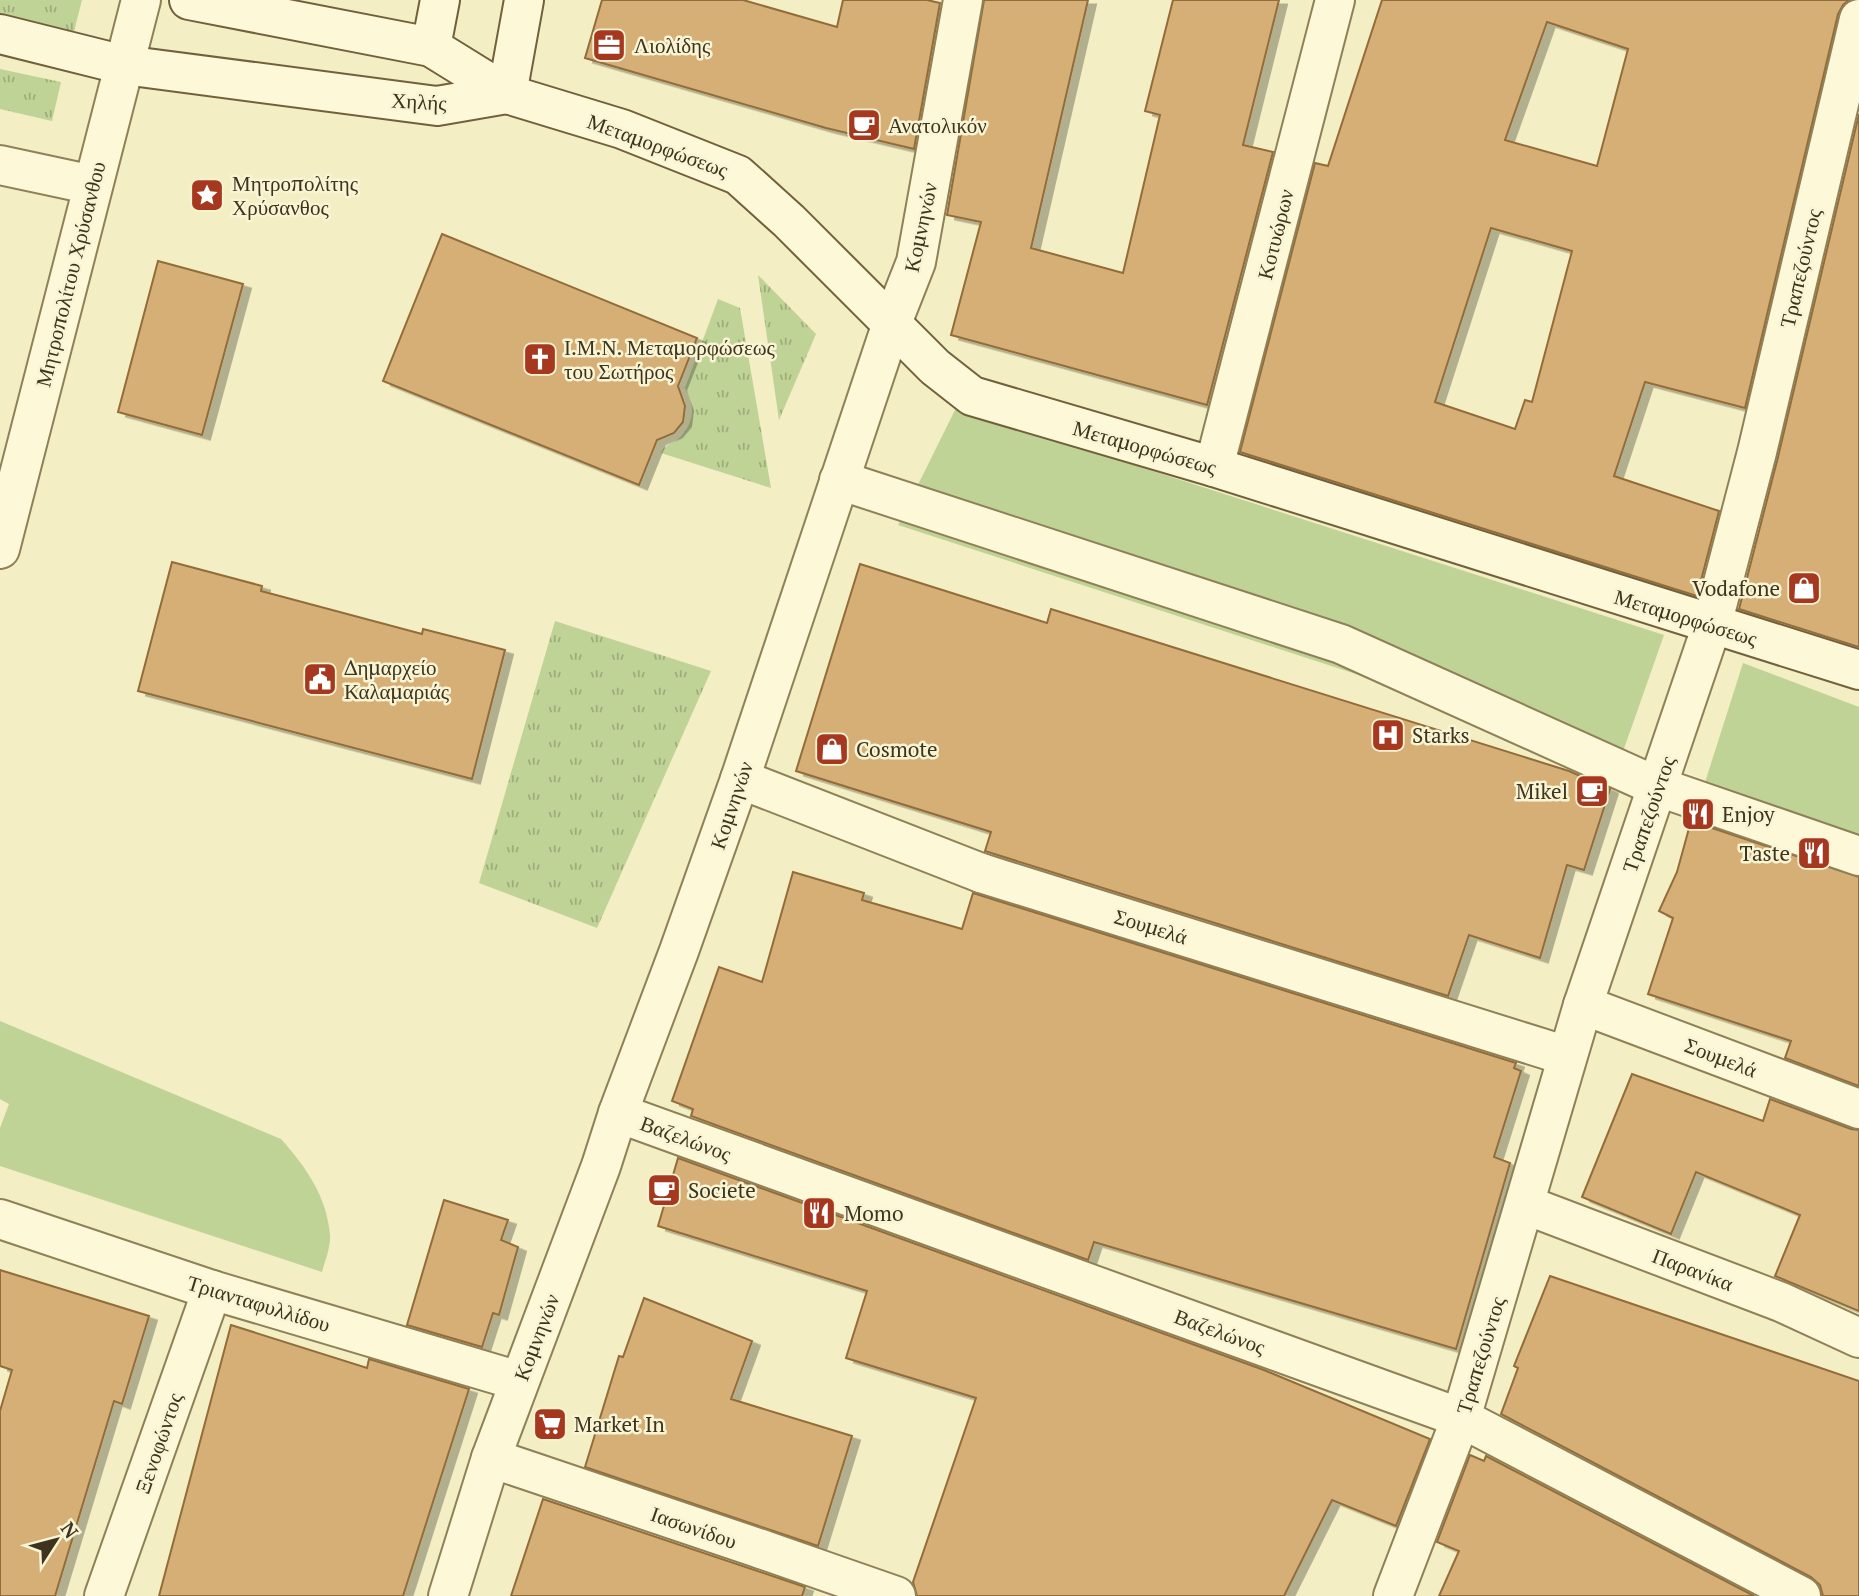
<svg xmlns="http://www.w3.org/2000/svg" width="1859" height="1596" viewBox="0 0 1859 1596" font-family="'PT Serif',serif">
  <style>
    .grass { fill: url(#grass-tufts) }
    .green { fill: #c0d396 }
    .building { fill: #d5af75; stroke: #926d3a; stroke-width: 2; fill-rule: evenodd; filter: url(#shadow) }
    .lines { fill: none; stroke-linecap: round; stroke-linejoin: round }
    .pedestrian-casing { stroke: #908057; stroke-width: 42 }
    .minor-casing { stroke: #908057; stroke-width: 42 }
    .secondary-casing { stroke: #72603b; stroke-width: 42 }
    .pedestrian { stroke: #fcf8d8; stroke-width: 38 }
    .minor { stroke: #fcf8d8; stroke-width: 38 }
    .secondary { stroke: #fcf8d8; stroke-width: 38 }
    .labels { text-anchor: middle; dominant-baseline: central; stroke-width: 5; stroke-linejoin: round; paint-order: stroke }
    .poi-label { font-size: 21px; fill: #3e331d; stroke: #f9f5d4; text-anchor: start }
    .street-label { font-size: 21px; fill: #3e331d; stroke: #f9f5d4 }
  </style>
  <defs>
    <pattern id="grass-tufts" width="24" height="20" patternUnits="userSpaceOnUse" patternTransform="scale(1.75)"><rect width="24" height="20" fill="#c0d396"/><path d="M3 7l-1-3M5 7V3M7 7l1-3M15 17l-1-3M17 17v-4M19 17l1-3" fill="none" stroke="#9dac7a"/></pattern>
    <filter id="shadow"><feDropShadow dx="8" dy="4.5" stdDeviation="0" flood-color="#0004"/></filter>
  </defs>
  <rect width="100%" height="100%" fill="#f3eec3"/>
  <!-- grass -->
  <g class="grass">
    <path d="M 0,0 L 82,0 L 69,51 L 0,34 Z"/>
    <path d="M 0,69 L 61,82 L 52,121 L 0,109 Z"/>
    <path d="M 758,275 L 816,334 L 779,420 Z"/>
    <path d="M 718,299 L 740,308 L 771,488 L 661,453 C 665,444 671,445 678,439 C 694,425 696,405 685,388 Z"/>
    <path d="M 555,621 L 711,671 L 597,928 L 479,883 Z"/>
  </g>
  <!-- green -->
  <g class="green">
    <path d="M 956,408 L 1664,635 L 1620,760 L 898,525 Z"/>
    <path d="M 1743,663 L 1859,707 L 1859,845 L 1701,795 Z"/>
    <path d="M 0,1021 L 281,1139 C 305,1166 327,1196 330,1235 C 331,1246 325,1261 322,1272 L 0,1166 L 0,1128 L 9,1104 L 0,1099 Z"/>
  </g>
  <!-- building -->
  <g class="building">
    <path d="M 602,0 L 743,0 L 837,27 L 843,0 L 927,0 L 940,3 L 914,149 L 826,128 L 585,58 Z"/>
    <path d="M 984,0 L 1088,0 L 1031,248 L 1123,273 L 1160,115 L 1145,111 L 1173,0 L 1279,0 L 1243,145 L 1273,152 L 1207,405 L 951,335 L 981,222 L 947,215 Z"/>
    <path d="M 1382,0 L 1849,0 L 1843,5 L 1838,14 L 1745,408 L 1645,382 L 1614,476 L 1719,511 L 1697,596 L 1240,452 L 1315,163 L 1328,166 ZM 1547,22 L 1628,49 L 1597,166 L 1505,140 ZM 1491,228 L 1572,251 L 1532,402 L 1525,400 L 1515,429 L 1435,402 Z"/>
    <path d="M 1859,114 L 1859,647 L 1739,609 L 1778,457 Z"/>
    <path d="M 442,234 L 697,338 L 678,386 L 685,406 L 683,422 L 674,433 L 657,440 L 639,485 L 383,381 Z"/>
    <path d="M 158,261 L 243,284 L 202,435 L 118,412 Z"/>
    <path d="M 172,562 L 262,586 L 261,591 L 422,634 L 423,629 L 505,650 L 472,779 L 138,691 Z"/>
    <path d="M 860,564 L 1047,623 L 1051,609 L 1569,771 L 1610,789 L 1584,870 L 1567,865 L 1540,958 L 1469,935 L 1448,996 L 988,852 L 985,851 L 991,832 L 796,771 Z"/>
    <path d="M 1691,821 L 1859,877 L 1859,1086 L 1785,1058 L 1791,1041 L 1648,994 L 1673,918 L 1659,911 L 1677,872 Z"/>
    <path d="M 793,872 L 864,893 L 862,900 L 962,929 L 973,893 L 1516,1063 L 1514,1068 L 1521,1071 L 1494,1157 L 1510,1163 L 1456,1349 L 1094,1242 L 1088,1260 L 691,1116 L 693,1109 L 672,1101 L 719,967 L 762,982 Z"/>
    <path d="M 1632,1074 L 1763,1121 L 1770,1099 L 1851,1129 L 1859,1130 L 1859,1311 L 1775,1276 L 1800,1215 L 1696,1172 L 1671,1234 L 1582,1197 Z"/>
    <path d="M 678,1158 L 1264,1370 L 1430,1439 L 1396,1526 L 1332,1500 L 1284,1596 L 917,1596 L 913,1582 L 976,1398 L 846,1358 L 867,1291 L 658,1226 Z"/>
    <path d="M 444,1200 L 508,1220 L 501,1240 L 518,1247 L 499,1315 L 493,1313 L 482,1347 L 407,1325 Z"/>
    <path d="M 0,1270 L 149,1316 L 122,1404 L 114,1401 L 55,1596 L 0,1596 L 0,1411 L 12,1370 L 0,1366 Z"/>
    <path d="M 1550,1276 L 1859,1381 L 1859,1596 L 1823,1596 L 1820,1585 L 1811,1577 L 1501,1414 L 1518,1368 L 1514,1366 Z"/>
    <path d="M 644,1298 L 752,1341 L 731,1399 L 852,1436 L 818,1546 L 585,1467 L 619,1356 L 623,1357 Z"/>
    <path d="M 231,1325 L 367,1368 L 369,1359 L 469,1389 L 403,1596 L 159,1596 Z"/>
    <path d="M 1470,1455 L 1484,1461 L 1486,1456 L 1754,1596 L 1439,1596 L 1459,1551 L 1437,1542 Z"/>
    <path d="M 543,1499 L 805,1587 L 802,1596 L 511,1596 Z"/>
  </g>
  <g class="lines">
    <!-- pedestrian casing -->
    <g class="pedestrian-casing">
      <g id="pedestrian">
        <path d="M 839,480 L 1341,644 L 1656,786 L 1859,856"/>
        <path d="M 740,779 L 981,873"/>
        <path d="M 212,1290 L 519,1381"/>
        <path d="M 491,1458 L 761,1549"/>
        <path d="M 448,1596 L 491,1458 L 601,1166 L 618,1113 L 679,951 L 740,779 L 892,323 L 916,262 L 963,0"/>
      </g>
    </g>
    <!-- minor casing -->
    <g class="minor-casing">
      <g id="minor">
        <path d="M 0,165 L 93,185"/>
        <path d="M 1214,467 L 1335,0"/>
        <path d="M 0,549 L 141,0"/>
        <path d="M 981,873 L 1567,1056"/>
        <path d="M 1583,1005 L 1859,1109"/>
        <path d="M 618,1113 L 1461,1418 L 1801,1596"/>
        <path d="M 1526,1205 L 1781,1302 L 1859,1338"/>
        <path d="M 0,1219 L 212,1290 L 104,1596"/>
        <path d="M 761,1549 L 896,1596"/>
        <path d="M 1393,1596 L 1461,1418 L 1583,1005 L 1712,625 L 1757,452 L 1859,19"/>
      </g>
    </g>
    <!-- secondary casing -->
    <g class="secondary-casing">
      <g id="secondary">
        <path d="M 189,0 L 431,47 L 507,94 L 622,129 L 738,175 L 789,221 L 935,367 L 972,396 L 1214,467 L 1859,670"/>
        <path d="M 0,34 L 124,65 L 437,106 L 507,94"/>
        <path d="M 431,47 L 440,0"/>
        <path d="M 507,94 L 524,0"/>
      </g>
    </g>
    <!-- pedestrian -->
    <use href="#pedestrian" class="pedestrian"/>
    <!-- minor -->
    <use href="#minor" class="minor"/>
    <!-- secondary -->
    <use href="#secondary" class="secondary"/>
  </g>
  <!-- icons -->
  <defs>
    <g id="office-square" transform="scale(1.75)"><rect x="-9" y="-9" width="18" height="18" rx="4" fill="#a63820" stroke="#f9f5d4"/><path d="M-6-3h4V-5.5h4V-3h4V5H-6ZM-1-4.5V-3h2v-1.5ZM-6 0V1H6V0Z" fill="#fff"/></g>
    <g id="cafe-square" transform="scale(1.75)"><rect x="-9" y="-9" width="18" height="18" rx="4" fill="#a63820" stroke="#f9f5d4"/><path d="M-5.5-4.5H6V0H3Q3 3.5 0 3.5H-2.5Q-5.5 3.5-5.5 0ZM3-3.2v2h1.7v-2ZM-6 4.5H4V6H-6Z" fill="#fff"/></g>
    <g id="sight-square" transform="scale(1.75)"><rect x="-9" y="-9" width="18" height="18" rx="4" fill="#a63820" stroke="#f9f5d4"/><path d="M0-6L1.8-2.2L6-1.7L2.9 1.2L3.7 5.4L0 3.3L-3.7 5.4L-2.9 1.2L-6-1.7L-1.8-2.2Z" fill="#fff"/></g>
    <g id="church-square" transform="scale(1.75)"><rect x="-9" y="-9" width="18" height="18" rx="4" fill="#a63820" stroke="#f9f5d4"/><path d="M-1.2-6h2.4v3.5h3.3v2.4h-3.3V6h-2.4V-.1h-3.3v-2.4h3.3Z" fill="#fff"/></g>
    <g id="shop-square" transform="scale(1.75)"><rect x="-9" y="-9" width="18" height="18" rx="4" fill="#a63820" stroke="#f9f5d4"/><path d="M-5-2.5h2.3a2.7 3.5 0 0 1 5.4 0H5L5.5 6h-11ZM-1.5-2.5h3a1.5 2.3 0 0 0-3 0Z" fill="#fff"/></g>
    <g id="civic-square" transform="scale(1.75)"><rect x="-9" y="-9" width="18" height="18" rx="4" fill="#a63820" stroke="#f9f5d4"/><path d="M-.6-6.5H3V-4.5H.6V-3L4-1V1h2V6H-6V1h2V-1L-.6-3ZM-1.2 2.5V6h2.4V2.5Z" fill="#fff"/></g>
    <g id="hospital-square" transform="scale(1.75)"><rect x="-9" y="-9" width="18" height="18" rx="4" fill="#a63820" stroke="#f9f5d4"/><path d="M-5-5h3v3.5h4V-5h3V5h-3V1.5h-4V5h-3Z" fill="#fff"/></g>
    <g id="restaurant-square" transform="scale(1.75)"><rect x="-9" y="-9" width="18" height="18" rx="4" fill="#a63820" stroke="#f9f5d4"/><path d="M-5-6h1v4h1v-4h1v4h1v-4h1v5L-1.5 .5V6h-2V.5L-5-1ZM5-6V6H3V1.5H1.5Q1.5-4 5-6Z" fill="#fff"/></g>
    <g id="supermarket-square" transform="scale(1.75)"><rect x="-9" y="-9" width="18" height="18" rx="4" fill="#a63820" stroke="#f9f5d4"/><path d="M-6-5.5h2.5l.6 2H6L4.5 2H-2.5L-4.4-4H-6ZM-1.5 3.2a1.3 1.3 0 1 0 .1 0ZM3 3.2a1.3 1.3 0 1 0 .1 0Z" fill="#fff"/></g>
  </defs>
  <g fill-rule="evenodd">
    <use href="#office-square" x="609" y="45"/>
    <use href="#cafe-square" x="864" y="125"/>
    <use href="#sight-square" x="207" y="195"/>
    <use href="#church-square" x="540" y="359"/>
    <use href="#shop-square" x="1804" y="588"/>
    <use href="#civic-square" x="320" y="679"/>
    <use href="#hospital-square" x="1388" y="735"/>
    <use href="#shop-square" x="832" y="749"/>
    <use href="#cafe-square" x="1592" y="791"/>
    <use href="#restaurant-square" x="1698" y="814"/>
    <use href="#restaurant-square" x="1814" y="853"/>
    <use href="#cafe-square" x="664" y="1190"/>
    <use href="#restaurant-square" x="819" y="1213"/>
    <use href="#supermarket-square" x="550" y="1424"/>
  </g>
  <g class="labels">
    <!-- poi labels -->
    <g class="poi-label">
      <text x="634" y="45">Λιολίδης</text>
      <text x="888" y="125">Ανατολικόν</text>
      <text x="232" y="183">Μητροπολίτης<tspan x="232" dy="24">Χρύσανθος</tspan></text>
      <text x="564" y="347">Ι.Μ.Ν. Μεταμορφώσεως<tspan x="564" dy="24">του Σωτήρος</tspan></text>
      <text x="1780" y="588" text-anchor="end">Vodafone</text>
      <text x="344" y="667">Δημαρχείο<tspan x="344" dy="24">Καλαμαριάς</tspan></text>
      <text x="1412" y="735">Starks</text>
      <text x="856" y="749">Cosmote</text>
      <text x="1568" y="791" text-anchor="end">Mikel</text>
      <text x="1722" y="814">Enjoy</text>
      <text x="1790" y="853" text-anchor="end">Taste</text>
      <text x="688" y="1190">Societe</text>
      <text x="844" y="1213">Momo</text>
      <text x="574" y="1424">Market In</text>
    </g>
    <!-- street labels -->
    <g class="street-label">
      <text transform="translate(419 101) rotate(3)">Χηλής</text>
      <text transform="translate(658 145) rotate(20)">Μεταμορφώσεως</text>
      <text transform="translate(920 227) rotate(-78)">Κομνηνών</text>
      <text transform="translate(1275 234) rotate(-76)">Κοτυώρων</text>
      <text transform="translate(1800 268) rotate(-77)">Τραπεζούντος</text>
      <text transform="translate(70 274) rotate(-76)">Μητροπολίτου Χρύσανθου</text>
      <text transform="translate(1145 447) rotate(16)">Μεταμορφώσεως</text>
      <text transform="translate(1686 617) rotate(17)">Μεταμορφώσεως</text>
      <text transform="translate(731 805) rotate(-71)">Κομνηνών</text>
      <text transform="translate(1648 814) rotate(-71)">Τραπεζούντος</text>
      <text transform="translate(1151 926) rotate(17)">Σουμελά</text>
      <text transform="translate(1721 1057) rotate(21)">Σουμελά</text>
      <text transform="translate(686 1138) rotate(20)">Βαζελώνος</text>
      <text transform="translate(1693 1269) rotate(21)">Παρανίκα</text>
      <text transform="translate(259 1303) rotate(17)">Τριανταφυλλίδου</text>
      <text transform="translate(1220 1331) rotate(20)">Βαζελώνος</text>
      <text transform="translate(536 1337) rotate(-69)">Κομνηνών</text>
      <text transform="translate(1480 1355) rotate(-73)">Τραπεζούντος</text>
      <text transform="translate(158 1443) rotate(-71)">Ξενοφώντος</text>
      <text transform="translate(694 1527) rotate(19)">Ιασωνίδου</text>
    </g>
  </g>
  <!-- north arrow -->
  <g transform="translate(56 1540) rotate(54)" stroke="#f9f5d4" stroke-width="5" paint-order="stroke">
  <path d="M0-5L12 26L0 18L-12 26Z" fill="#3e331d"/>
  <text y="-10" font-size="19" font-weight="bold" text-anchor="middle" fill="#3e331d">N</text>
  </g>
</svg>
